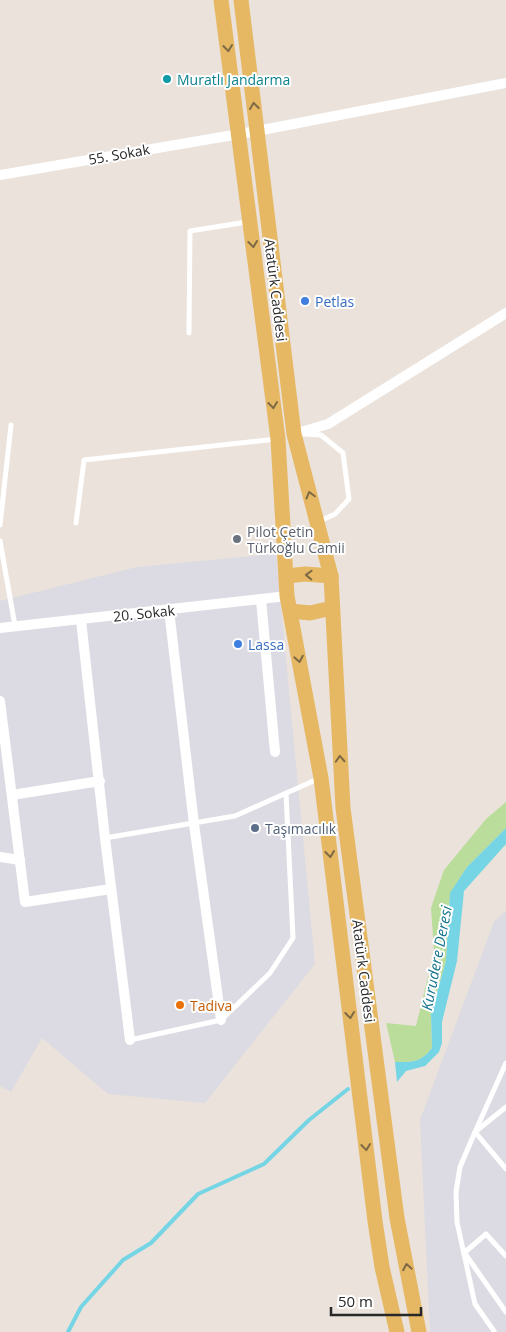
<svg xmlns="http://www.w3.org/2000/svg" width="506" height="1332" viewBox="0 0 506 1332" font-family="'Open Sans',sans-serif">
  <style>
    .industrial { fill: #dcdbe3 }
    .green { fill: #badd9b }
    .water { fill: #75d5e5 }
    .lines { fill: none; stroke-linecap: round; stroke-linejoin: round }
    .stream { stroke: #75d5e5; stroke-width: 4 }
    .service { stroke: #fff; stroke-width: 5 }
    .minor { stroke: #fff; stroke-width: 10 }
    .primary { stroke: #e6b864; stroke-width: 15 }
    .oneway { stroke: #7d6943 }
    .culture-dot { fill: #0f9aa8; stroke: #fff; stroke-width: 2 }
    .shop-dot { fill: #3f7fe0; stroke: #fff; stroke-width: 2 }
    .worship-dot { fill: #6b7280; stroke: #fff; stroke-width: 2 }
    .service-dot { fill: #5c6f8a; stroke: #fff; stroke-width: 2 }
    .food-dot { fill: #e8710a; stroke: #fff; stroke-width: 2 }
    .labels { text-anchor: middle; dominant-baseline: central; stroke-width: 4; stroke-linejoin: round; paint-order: stroke }
    .culture-label { font-size: 14px; fill: #0d838f; stroke: #fff; text-anchor: start }
    .street-label { font-size: 14px; fill: #282828; stroke: #fff }
    .shop-label { font-size: 14px; fill: #366cbe; stroke: #fff; text-anchor: start }
    .worship-label { font-size: 14px; fill: #5b616d; stroke: #fff; text-anchor: start }
    .service-label { font-size: 14px; fill: #4e5e75; stroke: #fff; text-anchor: start }
    .food-label { font-size: 14px; fill: #c56008; stroke: #fff; text-anchor: start }
    .water-label { font-size: 15px; font-style: italic; fill: #16748f; stroke: #fff }
  </style>
  <rect width="100%" height="100%" fill="#eae2db"/>
  <!-- industrial -->
  <g class="industrial">
    <path d="M 276,554 L 315,964 L 205,1103 L 108,1094 L 42,1038 L 11,1092 L 0,1086 L 0,601 L 137,567 Z"/>
    <path d="M 506,911 L 506,1332 L 430,1332 L 420,1120 L 494,922 Z"/>
  </g>
  <!-- green -->
  <path class="green" d="M 506,802 L 506,828 L 467,867 L 450,894 L 446,961 L 431,1014 L 432,1048 C 420,1063 413,1062 395,1062 L 386,1023 L 416,1026 L 434,952 L 431,908 L 444,870 L 486,819 Z"/>
  <!-- water -->
  <path class="water" d="M 506,828 L 506,844 L 464,891 L 457,961 L 442,1022 L 442,1043 L 439,1052 L 425,1066 L 406,1071 L 397,1082 L 395,1062 C 413,1062 420,1063 432,1048 L 431,1014 L 446,961 L 450,893 L 467,867 Z"/>
  <g class="lines">
    <!-- stream -->
    <path class="stream" d="M 68,1332 L 81,1307 L 123,1260 L 151,1243 L 198,1194 L 264,1164 L 309,1120 L 348,1089"/>
    <!-- service -->
    <g class="service">
      <path d="M 189,333 L 190,231 L 247,222"/>
      <path d="M 304,434 L 321,435 L 343,453 L 349,499 L 335,514 L 318,522"/>
      <path d="M 76,523 L 84,460 L 277,439"/>
      <path d="M 0,525 L 11,425"/>
      <path d="M 0,541 L 15,626"/>
      <path d="M 105,838 L 235,816 L 320,778"/>
      <path d="M 130,1040 L 221,1020 L 270,973 L 293,938 L 286,793"/>
      <path d="M 506,1063 L 475,1132 L 506,1169"/>
      <path d="M 464,1253 L 486,1234 L 506,1256"/>
      <path d="M 466,1255 L 506,1312"/>
      <path d="M 494,1331 L 475,1304 L 457,1222 L 456,1192 L 460,1167 L 475,1132 L 506,1107"/>
    </g>
    <!-- minor -->
    <g class="minor">
      <path d="M 0,175 L 257,131 L 506,83"/>
      <path d="M 294,434 L 328,424 L 506,313"/>
      <path d="M 261,600 L 275,752"/>
      <path d="M 169,610 L 194,824 L 221,1020"/>
      <path d="M 81,620 L 105,838 L 130,1040"/>
      <path d="M 0,628 L 287,596"/>
      <path d="M 0,701 L 25,902 L 111,889"/>
      <path d="M 12,795 L 100,781"/>
      <path d="M 0,857 L 20,860"/>
    </g>
    <!-- primary -->
    <g class="primary">
      <path d="M 221,0 L 278,439 L 287,596 L 321,778 L 375,1221 L 382,1267 L 397,1332"/>
      <path d="M 241,0 L 294,434 L 331,576 L 343,808 L 397,1218 L 419,1332"/>
      <path d="M 287,576 L 305,574 L 331,576"/>
      <path d="M 291,611 L 310,613 L 332,608"/>
    </g>
  </g>
  <!-- one-way arrows -->
  <defs><path id="oneway-chevron" d="M-2-3.5L2.5 0L-2 3.5" fill="none" stroke-width="1.6" stroke-linecap="round" stroke-linejoin="round" transform="scale(1.25)"/></defs>
  <g class="oneway">
    <use href="#oneway-chevron" transform="translate(228 48) rotate(83)"/>
    <use href="#oneway-chevron" transform="translate(254 106) rotate(-97)"/>
    <use href="#oneway-chevron" transform="translate(253 244) rotate(83)"/>
    <use href="#oneway-chevron" transform="translate(273 405) rotate(83)"/>
    <use href="#oneway-chevron" transform="translate(310 495) rotate(-105)"/>
    <use href="#oneway-chevron" transform="translate(309 575) rotate(-178)"/>
    <use href="#oneway-chevron" transform="translate(299 659) rotate(80)"/>
    <use href="#oneway-chevron" transform="translate(340 759) rotate(-93)"/>
    <use href="#oneway-chevron" transform="translate(330 854) rotate(83)"/>
    <use href="#oneway-chevron" transform="translate(350 1015) rotate(83)"/>
    <use href="#oneway-chevron" transform="translate(366 1147) rotate(83)"/>
    <use href="#oneway-chevron" transform="translate(407 1267) rotate(-100)"/>
  </g>
  <!-- markers -->
  <circle class="culture-dot" cx="167" cy="79" r="5"/>
  <g class="shop-dot">
    <circle cx="305" cy="301" r="5"/>
    <circle cx="238" cy="644" r="5"/>
  </g>
  <circle class="worship-dot" cx="237" cy="539" r="5"/>
  <circle class="service-dot" cx="255" cy="828" r="5"/>
  <circle class="food-dot" cx="180" cy="1005" r="5"/>
  <g class="labels">
    <!-- culture labels -->
    <g class="culture-label">
      <text x="177" y="79">Muratlı Jandarma</text>
    </g>
    <!-- street labels -->
    <g class="street-label">
      <text transform="translate(119 154) rotate(-10)">55. Sokak</text>
      <text transform="translate(276 290) rotate(83)">Atatürk Caddesi</text>
      <text transform="translate(144 613) rotate(-6)">20. Sokak</text>
      <text transform="translate(364 971) rotate(83)">Atatürk Caddesi</text>
    </g>
    <!-- shop labels -->
    <g class="shop-label">
      <text x="315" y="301">Petlas</text>
      <text x="248" y="644">Lassa</text>
    </g>
    <!-- worship labels -->
    <g class="worship-label">
      <text x="247" y="531">Pilot Çetin<tspan x="247" dy="16">Türkoğlu Camii</tspan></text>
    </g>
    <!-- service labels -->
    <g class="service-label">
      <text x="265" y="828">Taşımacılık</text>
    </g>
    <!-- food labels -->
    <g class="food-label">
      <text x="190" y="1005">Tadiva</text>
    </g>
    <!-- water labels -->
    <g class="water-label">
      <text transform="translate(436 958) rotate(-79)">Kurudere Deresi</text>
    </g>
  </g>
  <!-- scale -->
  <path d="M331 1307v8h90v-8" fill="none" stroke="#282828" stroke-width="2.5"/>
  <text x="338" y="1307" font-size="15" fill="#282828" stroke="#ffffff" stroke-width="4" paint-order="stroke">50 m</text>
</svg>
